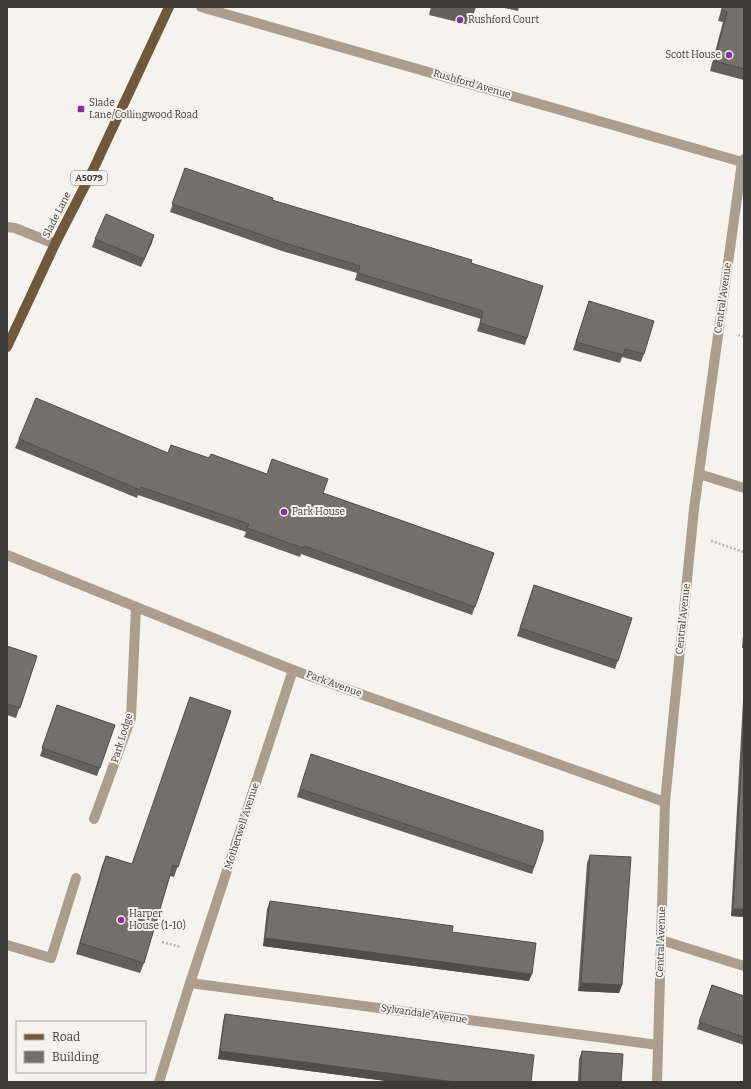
<svg xmlns="http://www.w3.org/2000/svg" width="751" height="1089" viewBox="0 0 751 1089" font-family="Bitter,serif">
  <style>
    .lines { fill: none; stroke-linecap: round; stroke-linejoin: round }
    .path { stroke: #bab6b2; stroke-width: 2.5; stroke-dasharray: 2 2; stroke-linecap: butt }
    .service { stroke: #ab9e8e; stroke-width: 10 }
    .minor { stroke: #ab9e8e; stroke-width: 10 }
    .primary { stroke: #70583c; stroke-width: 10 }
    .wall { fill: #63605c }
    .shaded-wall { fill: #504e4b }
    .building { fill: #73706b; stroke: #504e4b }
    .poi-dot { fill: #86309d; stroke: #f6f2ed; stroke-width: 1.5 }
    .labels { text-anchor: middle; dominant-baseline: central; stroke-width: 4; stroke-linejoin: round; paint-order: stroke }
    .shield { fill: #f6f2ed; stroke: #74726f; stroke-width: 1 }
    .shield-label { font-size: 9px; font-weight: bold; fill: #3d3b39 }
    .poi-label { font-size: 10px; fill: #3d3b39; stroke: #f6f2ed; text-anchor: start }
    .street-label { font-size: 10px; fill: #3d3b39; stroke: #f6f2ed }
  </style>
  <rect width="100%" height="100%" fill="#f6f2ed"/>
  <g class="lines">
    <!-- path -->
    <g class="path">
      <path d="M 738,335 L 744,337"/>
      <path d="M 711,541 L 744,552"/>
      <path d="M 162,942 L 181,947"/>
    </g>
    <!-- service -->
    <g class="service">
      <path d="M 699,474 L 744,488"/>
      <path d="M 51,958 L 76,878"/>
    </g>
    <!-- minor -->
    <g class="minor">
      <path d="M 201,7 L 742,162"/>
      <path d="M 7,227 L 15,228 L 55,244"/>
      <path d="M 7,555 L 293,670 L 665,802"/>
      <path d="M 94,819 L 131,718 L 136,607"/>
      <path d="M 661,940 L 744,966"/>
      <path d="M 7,945 L 51,958"/>
      <path d="M 190,983 L 658,1045"/>
      <path d="M 159,1082 L 190,983 L 293,670"/>
      <path d="M 657,1082 L 665,802 L 694,509 L 742,162 L 744,159"/>
    </g>
    <!-- primary -->
    <path class="primary" d="M 7,347 L 55,244 L 93,170 L 169,7"/>
  </g>
  <!-- wall -->
  <g class="wall">
    <path d="M 431,7 L 476,7 L 470,25 L 429,15 Z"/>
    <path d="M 500,7 L 519,7 L 518,11 Z"/>
    <path d="M 722,7 L 744,7 L 744,80 L 710,71 L 723,22 L 718,21 Z"/>
    <path d="M 185,168 L 272,200 L 471,263 L 527,338 L 525,345 L 477,331 L 481,319 L 355,280 L 357,273 L 282,251 L 170,212 Z"/>
    <path d="M 154,235 L 141,267 L 92,247 L 95,239 Z"/>
    <path d="M 589,301 L 644,354 L 641,362 L 622,357 L 620,363 L 573,350 Z"/>
    <path d="M 19,439 L 168,453 L 209,458 L 267,474 L 323,493 L 494,553 L 472,615 L 301,554 L 300,557 L 244,537 L 246,532 L 138,495 L 137,498 L 15,448 Z"/>
    <path d="M 534,585 L 632,618 L 615,669 L 517,636 Z"/>
    <path d="M 744,622 L 744,648 L 742,648 Z"/>
    <path d="M 7,646 L 37,656 L 16,718 L 7,715 Z"/>
    <path d="M 744,683 L 744,917 L 731,916 Z"/>
    <path d="M 57,705 L 115,725 L 97,776 L 40,756 Z"/>
    <path d="M 231,711 L 174,877 L 170,876 L 144,963 L 140,973 L 76,954 L 102,866 L 106,856 L 132,864 Z"/>
    <path d="M 309,762 L 543,840 L 532,874 L 297,797 Z"/>
    <path d="M 590,855 L 622,985 L 619,993 L 578,991 L 587,863 Z"/>
    <path d="M 270,901 L 452,932 L 529,981 L 263,946 L 267,909 Z"/>
    <path d="M 712,985 L 744,996 L 744,1045 L 697,1029 Z"/>
    <path d="M 225,1014 L 531,1082 L 394,1082 L 218,1059 L 223,1022 Z"/>
    <path d="M 582,1051 L 621,1082 L 578,1082 L 579,1059 Z"/>
  </g>
  <!-- shaded-wall -->
  <g class="shaded-wall">
    <path d="M 154,235 L 152,243 L 141,267 L 144,259 Z"/>
    <path d="M 733,909 L 744,909 L 744,917 L 731,916 Z"/>
    <path d="M 265,938 L 532,974 L 529,981 L 263,946 Z"/>
    <path d="M 581,983 L 622,985 L 619,993 L 578,991 Z"/>
    <path d="M 220,1051 L 455,1082 L 394,1082 L 218,1059 Z"/>
  </g>
  <!-- building -->
  <g class="building">
    <path d="M 723,7 L 744,7 L 744,69 L 714,61 L 727,12 L 722,10 Z"/>
    <path d="M 185,168 L 273,198 L 272,200 L 472,260 L 471,263 L 543,286 L 527,338 L 480,323 L 483,311 L 358,273 L 360,266 L 285,243 L 172,204 Z"/>
    <path d="M 106,214 L 154,235 L 144,259 L 95,239 Z"/>
    <path d="M 589,301 L 654,321 L 644,354 L 625,349 L 623,355 L 576,342 Z"/>
    <path d="M 36,398 L 168,453 L 171,445 L 209,458 L 211,454 L 267,474 L 272,459 L 328,479 L 323,493 L 494,553 L 475,607 L 304,546 L 303,548 L 247,528 L 249,524 L 141,487 L 140,490 L 19,439 Z"/>
    <path d="M 534,585 L 632,618 L 618,661 L 520,628 Z"/>
    <path d="M 7,646 L 37,656 L 20,708 L 7,704 Z"/>
    <path d="M 190,697 L 231,711 L 178,867 L 173,865 L 144,963 L 80,943 L 106,856 L 132,864 Z"/>
    <path d="M 57,705 L 115,725 L 100,768 L 42,748 Z"/>
    <path d="M 744,724 L 744,909 L 733,909 Z"/>
    <path d="M 311,754 L 543,831 L 543,840 L 534,867 L 300,789 Z"/>
    <path d="M 590,855 L 631,857 L 622,985 L 581,983 Z"/>
    <path d="M 270,901 L 453,926 L 452,932 L 536,943 L 532,974 L 265,938 Z"/>
    <path d="M 712,985 L 744,996 L 744,1037 L 699,1022 Z"/>
    <path d="M 225,1014 L 534,1055 L 531,1082 L 455,1082 L 220,1051 Z"/>
    <path d="M 582,1051 L 623,1054 L 621,1082 L 580,1082 Z"/>
  </g>
  <!-- markers -->
  <g class="poi-dot">
    <circle cx="460" cy="20" r="4"/>
    <circle cx="729" cy="55" r="4"/>
    <rect x="77" y="105" width="8" height="8" rx="2"/>
    <circle cx="284" cy="512" r="4"/>
    <circle cx="121" cy="920" r="4"/>
  </g>
  <g class="labels">
    <!-- shield labels -->
    <rect class="shield" x="71" y="171" width="36" height="14" rx="3"/>
    <g class="shield-label">
      <text x="89" y="178">A5079</text>
    </g>
    <!-- poi labels -->
    <g class="poi-label">
      <text x="468" y="20">Rushford Court</text>
      <text x="721" y="55" text-anchor="end">Scott House</text>
      <text x="89" y="103">Slade<tspan x="89" dy="12">Lane/Collingwood Road</tspan></text>
      <text x="292" y="512">Park House</text>
      <text x="129" y="914">Harper<tspan x="129" dy="12">House (1-10)</tspan></text>
    </g>
    <!-- street labels -->
    <g class="street-label">
      <text transform="translate(472 84) rotate(16)">Rushford Avenue</text>
      <text transform="translate(57 215) rotate(-63)">Slade Lane</text>
      <text transform="translate(723 298) rotate(-82)">Central Avenue</text>
      <text transform="translate(683 619) rotate(-84)">Central Avenue</text>
      <text transform="translate(334 684) rotate(20)">Park Avenue</text>
      <text transform="translate(122 738) rotate(-73)">Park Lodge</text>
      <text transform="translate(242 826) rotate(-72)">Motherwell Avenue</text>
      <text transform="translate(661 942) rotate(-88)">Central Avenue</text>
      <text transform="translate(424 1014) rotate(8)">Sylvandale Avenue</text>
    </g>
  </g>
  <!-- border -->
  <rect width="751" height="1089" fill="none" stroke="#3d3b39" stroke-width="16"/>
  <!-- legend -->
  <rect x="16" y="1021" width="130" height="52" fill="#f6f2ed" stroke="#aca9a5"/>
  <rect x="24" y="1034" width="20" height="6" fill="#70583c" stroke="#aca9a5"/>
  <text x="52" y="1041" font-size="12" fill="#3d3b39">Road</text>
  <rect x="24" y="1051" width="20" height="12" fill="#73706b" stroke="#aca9a5"/>
  <text x="52" y="1061" font-size="12" fill="#3d3b39">Building</text>
</svg>
